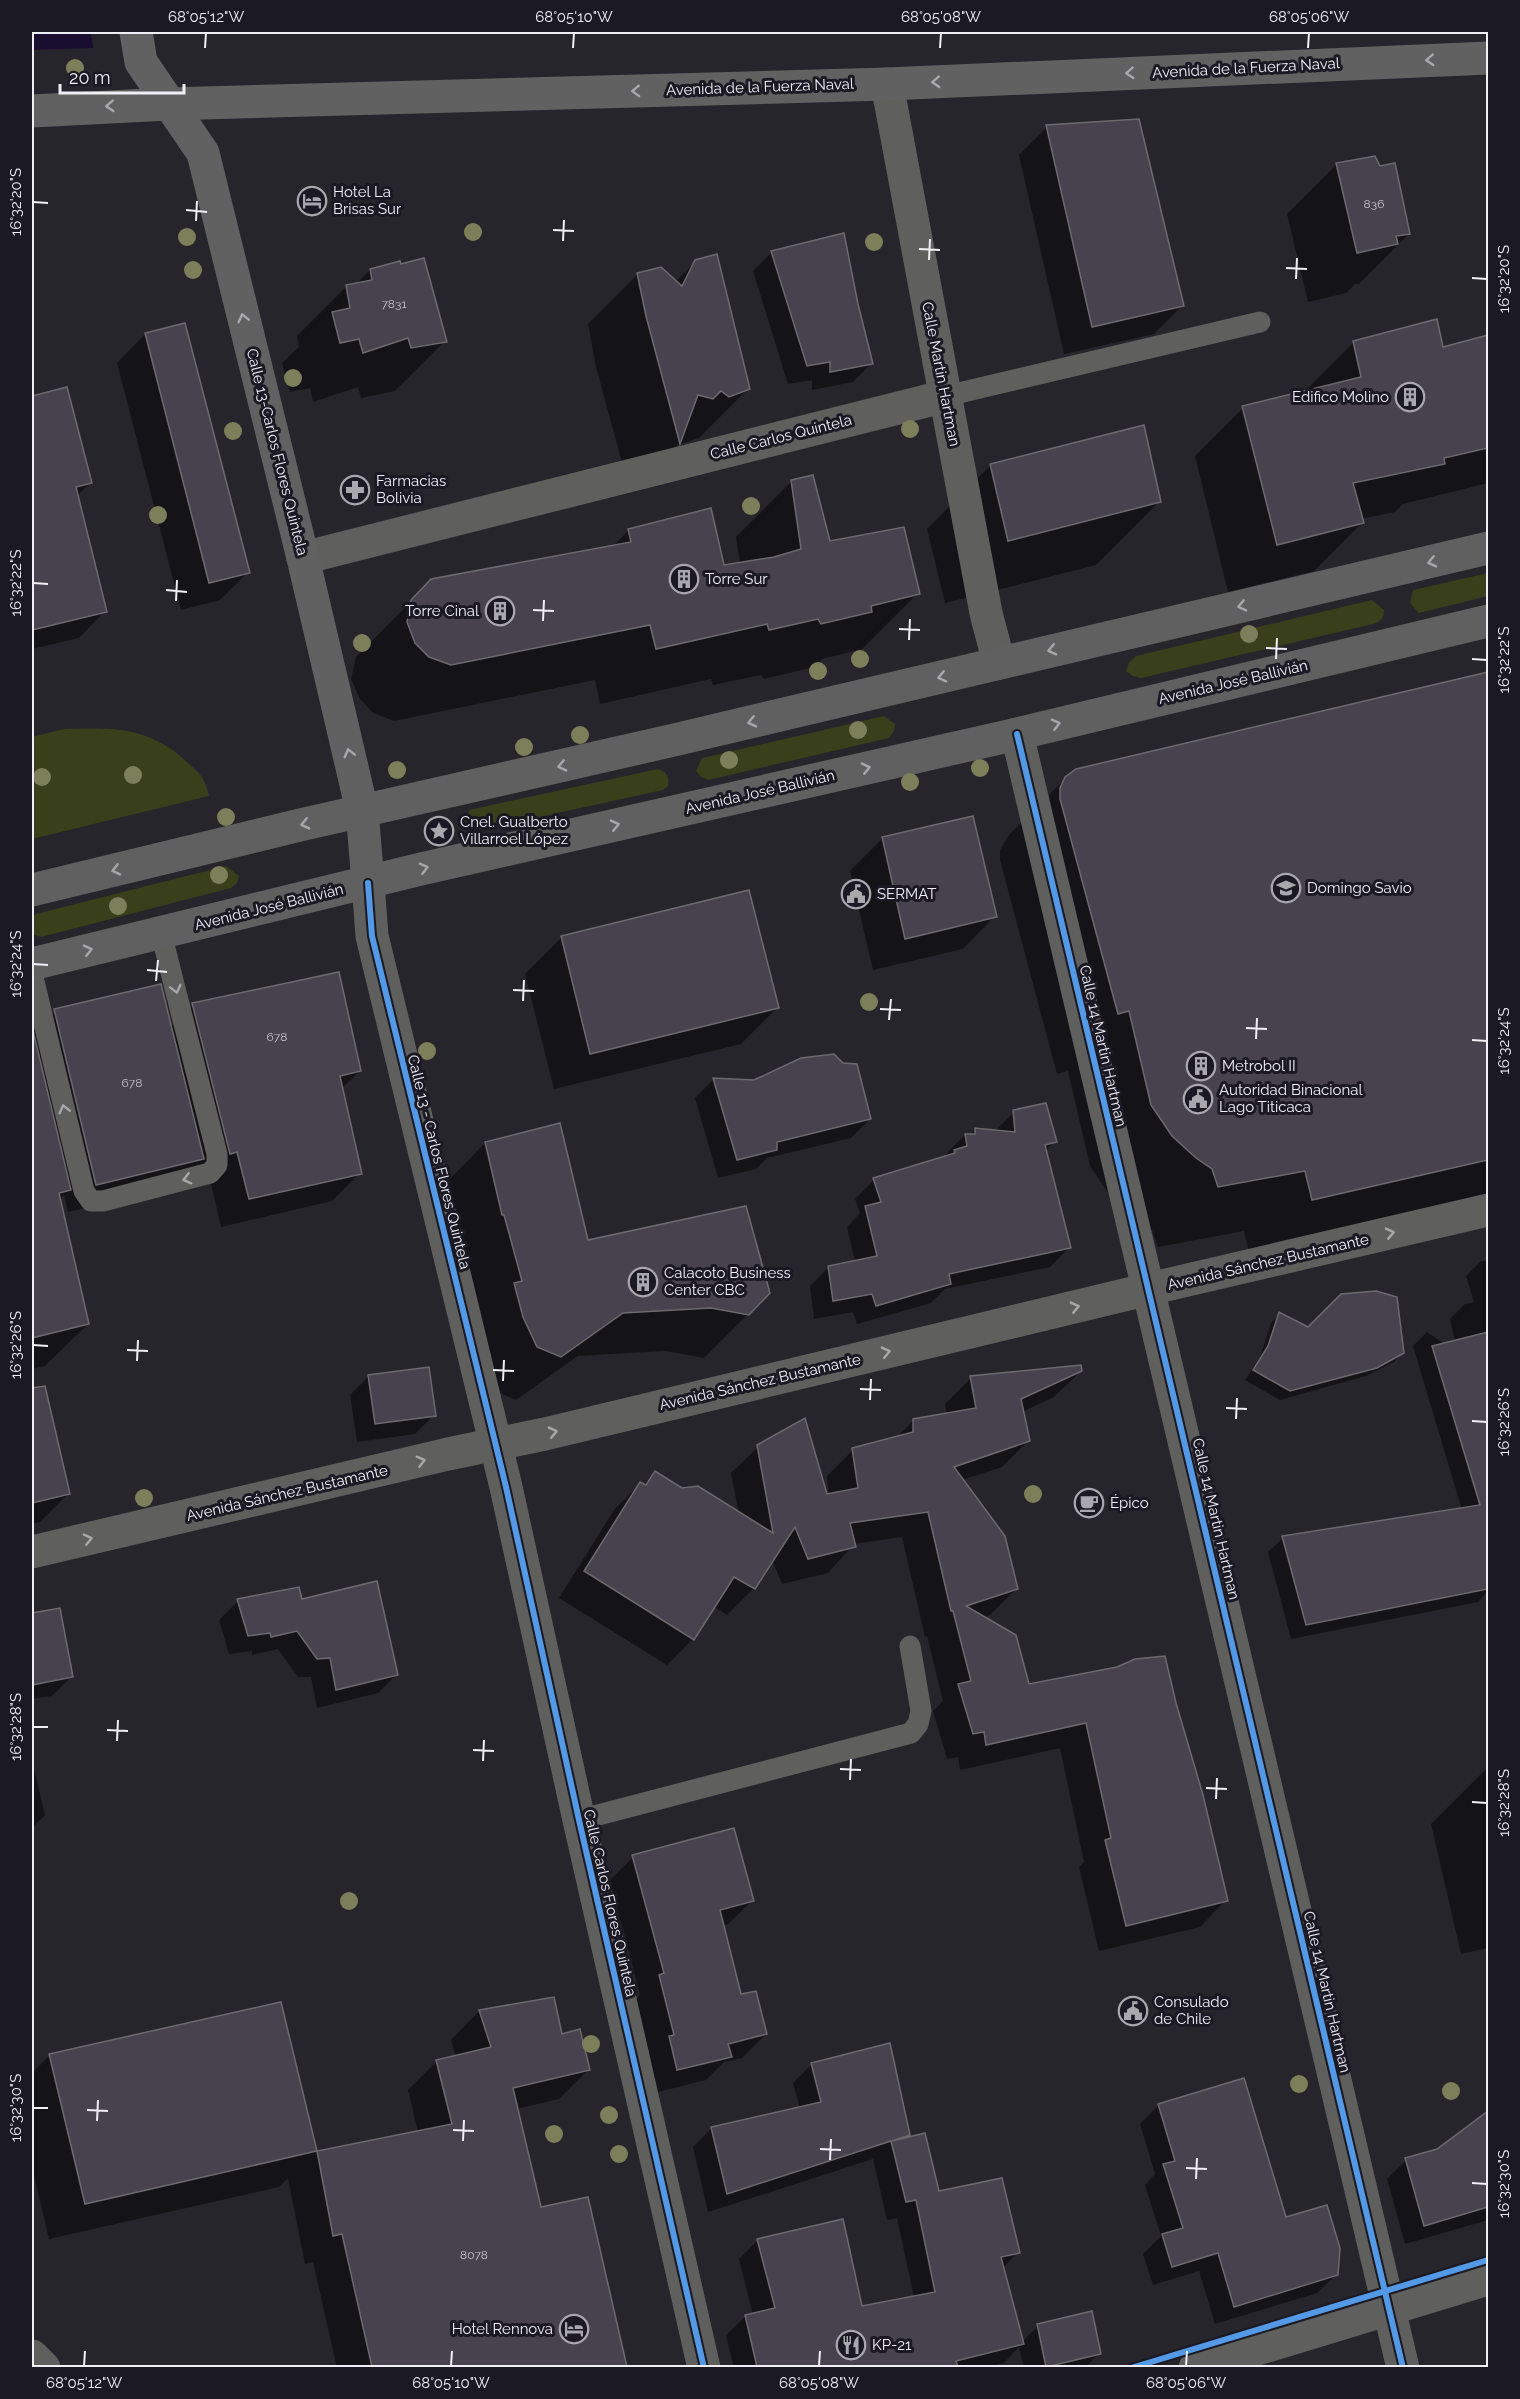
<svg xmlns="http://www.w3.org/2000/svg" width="1520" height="2399" viewBox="0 0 1520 2399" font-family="Raleway,sans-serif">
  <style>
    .green { fill: #3a3f1b }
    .water { fill: #190e2f }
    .shadow { fill: #0007 }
    .building { fill: #46434e; stroke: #6b6a6f; stroke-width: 1.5 }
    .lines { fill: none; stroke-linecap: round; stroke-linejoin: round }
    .lane { stroke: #5f5f5e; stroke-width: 21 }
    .street { stroke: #5f5f5e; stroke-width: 33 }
    .secondary { stroke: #626161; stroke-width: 33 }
    .primary { stroke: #606061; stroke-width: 33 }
    .cycleway-casing { stroke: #1b1923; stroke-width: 10 }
    .cycleway { stroke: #5399e6; stroke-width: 6 }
    .tree { fill: #7b805b }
    .oneway { stroke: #a9a8ac }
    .oneway2 { stroke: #a8a8ac }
    .oneway3 { stroke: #a8a7aa }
    .ticks { fill: none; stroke: #f0eff6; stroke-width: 2 }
    .labels { text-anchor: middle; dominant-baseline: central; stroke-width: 6; stroke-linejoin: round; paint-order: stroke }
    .number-label { font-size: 12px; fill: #c6c4cc }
    .street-label { font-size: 15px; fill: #f0eff6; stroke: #1b1923 }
    .poi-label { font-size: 15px; fill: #f0eff6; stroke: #1b1923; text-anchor: start }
    .neatline { fill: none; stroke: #f0eff6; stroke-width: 2 }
    .ticks-label { font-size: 15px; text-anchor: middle; fill: #f0eff6 }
  </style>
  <rect width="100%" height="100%" fill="#26252b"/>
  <!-- green -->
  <g class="green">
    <path d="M 1488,573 L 1488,596 L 1419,613 L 1410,603 L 1413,590 Z"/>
    <path d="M 1372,600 L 1384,610 L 1383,617 L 1377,623 L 1141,678 L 1133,676 L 1126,671 L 1129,663 L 1136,656 Z"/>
    <path d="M 884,716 L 895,724 L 894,731 L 889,738 L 708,780 L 701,777 L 696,771 L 702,758 Z"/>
    <path d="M 64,729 C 114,728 148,726 187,762 C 202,776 204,776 209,796 L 32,839 L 32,737 Z"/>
    <path d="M 658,769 L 665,772 L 668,778 L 668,786 L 663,790 L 475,831 L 466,823 L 469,810 Z"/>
    <path d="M 226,866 L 239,876 L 237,883 L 231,888 L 41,937 L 32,934 L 32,918 L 36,914 Z"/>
  </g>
  <!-- water -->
  <path class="water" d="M 32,32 L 91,32 L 93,48 L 32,50 Z"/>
  <!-- shadow -->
  <g class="shadow">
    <path d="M 1047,127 L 1182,306 L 1154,334 L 1064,354 L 1019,155 Z"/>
    <path d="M 1337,164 L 1409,234 L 1359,284 L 1355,284 L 1346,293 L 1308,302 L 1287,214 Z"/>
    <path d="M 772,252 L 856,304 L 872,363 L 853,382 L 812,390 L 812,380 L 788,384 L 753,271 Z"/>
    <path d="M 696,261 L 749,388 L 699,438 L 677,445 L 630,492 L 596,367 L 588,324 L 638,274 L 675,282 Z"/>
    <path d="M 370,270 L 445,341 L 395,391 L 361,398 L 358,387 L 313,402 L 310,388 L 290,392 L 282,363 L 299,347 L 297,336 L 347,286 L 356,284 Z"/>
    <path d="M 184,325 L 248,572 L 220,600 L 181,610 L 117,363 L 145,334 Z"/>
    <path d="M 1488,337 L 1488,483 L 1403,504 L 1395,512 L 1361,519 L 1362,523 L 1314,571 L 1228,592 L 1195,456 L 1243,408 L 1305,391 L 1354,342 L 1442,348 Z"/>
    <path d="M 66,389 L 90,483 L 76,497 L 105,611 L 79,638 L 32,649 L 32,398 Z"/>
    <path d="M 991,465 L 1159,502 L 1096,565 L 945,603 L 927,529 Z"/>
    <path d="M 792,481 L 829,542 L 918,593 L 862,649 L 822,659 L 814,667 L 764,679 L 761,675 L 713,685 L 711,679 L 600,704 L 595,680 L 394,721 L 373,713 L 360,699 L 351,679 L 356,657 L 432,580 L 612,547 L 629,530 L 723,567 L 740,564 L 736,537 Z"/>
    <path d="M 1488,675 L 1488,1206 L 1251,1260 L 1244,1231 L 1158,1247 L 1152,1230 L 1135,1219 L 1111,1197 L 1090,1166 L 1068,1071 L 1057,1074 L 1000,860 L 1000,850 L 1009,835 L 1070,774 Z"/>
    <path d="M 972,818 L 995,916 L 963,949 L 873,970 L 850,871 L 882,839 Z"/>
    <path d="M 562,937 L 777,1008 L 741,1044 L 554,1089 L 525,974 Z"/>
    <path d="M 193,1005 L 360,1071 L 341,1089 L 360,1173 L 332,1201 L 221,1227 L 210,1179 L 202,1181 L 198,1164 L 175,1187 L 68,1212 L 64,1195 L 59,1200 L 88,1324 L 45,1366 L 32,1369 L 32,1062 L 36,1061 L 32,1036 L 58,1009 L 170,1027 Z"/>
    <path d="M 714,1079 L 870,1119 L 851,1138 L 767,1158 L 756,1169 L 718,1178 L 695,1098 Z"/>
    <path d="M 1014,1112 L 1055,1141 L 1045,1151 L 1069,1248 L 1050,1267 L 945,1289 L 931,1303 L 857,1324 L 853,1312 L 814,1319 L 810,1286 L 829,1267 L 855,1262 L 847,1227 L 860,1213 L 855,1199 L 874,1180 L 947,1157 L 946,1154 L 965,1135 L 970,1135 L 976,1129 L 995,1131 Z"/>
    <path d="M 485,1143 L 587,1242 L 769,1293 L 704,1358 L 666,1351 L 578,1356 L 516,1400 L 493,1390 L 442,1187 Z"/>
    <path d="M 1481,1261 L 1488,1261 L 1488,1591 L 1478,1602 L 1291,1639 L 1268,1552 L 1283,1538 L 1462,1510 L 1413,1346 L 1427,1332 L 1445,1344 L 1455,1342 L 1450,1319 L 1465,1304 L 1474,1302 L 1466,1276 Z"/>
    <path d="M 1280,1314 L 1308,1329 L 1403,1352 L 1394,1362 L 1366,1376 L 1280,1400 L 1245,1380 L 1260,1357 L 1271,1323 Z"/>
    <path d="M 1081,1371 L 1054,1397 L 1022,1412 L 1028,1441 L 1002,1467 L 962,1480 L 1016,1589 L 990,1615 L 983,1618 L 1028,1685 L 1117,1669 L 1226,1900 L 1200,1927 L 1099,1951 L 1079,1867 L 1084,1862 L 1060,1748 L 960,1770 L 958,1757 L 947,1759 L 933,1711 L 943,1701 L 927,1636 L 925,1637 L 902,1537 L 854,1544 L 828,1573 L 782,1584 L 772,1560 L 754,1588 L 727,1615 L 713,1606 L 693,1639 L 667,1665 L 559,1598 L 614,1510 L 640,1484 L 643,1485 L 655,1473 L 682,1490 L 739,1514 L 731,1473 L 758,1447 L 825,1496 L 829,1495 L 827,1476 L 853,1450 L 896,1438 L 913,1421 L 947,1415 L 945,1404 L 971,1378 Z"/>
    <path d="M 369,1376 L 434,1415 L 415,1434 L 357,1442 L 350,1395 Z"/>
    <path d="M 49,1409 L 68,1494 L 40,1522 L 32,1524 L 32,1413 Z"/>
    <path d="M 301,1600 L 397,1674 L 378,1693 L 317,1708 L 311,1677 L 298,1677 L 278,1649 L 252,1655 L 252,1651 L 229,1654 L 219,1620 L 238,1601 Z"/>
    <path d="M 59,1610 L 71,1677 L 52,1696 L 32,1699 L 32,1615 Z"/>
    <path d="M 32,1760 L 45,1815 L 32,1828 Z"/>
    <path d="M 1488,1767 L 1488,1948 L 1461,1954 L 1431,1824 Z"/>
    <path d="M 633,1857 L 752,1901 L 728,1924 L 722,1926 L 740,1996 L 766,2034 L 742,2058 L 724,2062 L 706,2080 L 654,2093 L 646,2061 L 650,2057 L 636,2000 L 640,1995 L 610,1880 Z"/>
    <path d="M 280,2004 L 315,2153 L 418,2132 L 408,2090 L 437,2061 L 456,2057 L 451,2040 L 479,2011 L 560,2036 L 588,2070 L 559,2099 L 516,2109 L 540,2208 L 587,2198 L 626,2368 L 337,2368 L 313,2262 L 305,2264 L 288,2178 L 279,2187 L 49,2239 L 32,2167 L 32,2073 L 50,2055 Z"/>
    <path d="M 812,2064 L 909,2135 L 903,2140 L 938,2193 L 1018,2252 L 1003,2268 L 1022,2342 L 1038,2326 L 1099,2353 L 1085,2368 L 1024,2368 L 1019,2347 L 1004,2363 L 984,2368 L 734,2368 L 726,2335 L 745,2317 L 753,2315 L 739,2259 L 758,2240 L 861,2307 L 914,2297 L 897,2218 L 887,2220 L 873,2159 L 708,2212 L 693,2147 L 712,2128 L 800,2108 L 793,2083 Z"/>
    <path d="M 1159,2105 L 1285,2219 L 1337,2274 L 1317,2293 L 1215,2324 L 1199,2271 L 1153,2285 L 1143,2254 L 1161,2236 L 1145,2185 L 1155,2174 L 1140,2124 Z"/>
    <path d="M 1488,2113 L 1488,2220 L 1405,2244 L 1387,2179 L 1406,2160 L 1437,2150 Z"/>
  </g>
  <!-- building -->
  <g class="building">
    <path d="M 1139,119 L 1184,306 L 1092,327 L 1046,125 Z"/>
    <path d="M 1375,156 L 1380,166 L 1395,163 L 1410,234 L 1396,236 L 1398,244 L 1357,253 L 1336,163 Z"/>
    <path d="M 844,233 L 858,304 L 873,364 L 830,372 L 830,362 L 807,366 L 771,251 Z"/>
    <path d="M 717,254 L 750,389 L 729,397 L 721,391 L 713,399 L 698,395 L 680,444 L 646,316 L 637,273 L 661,267 L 682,286 L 695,260 Z"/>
    <path d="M 424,258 L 447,342 L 411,348 L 408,338 L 363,353 L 359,339 L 340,343 L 332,312 L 350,308 L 346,285 L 372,280 L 370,269 L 400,261 L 401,264 Z"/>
    <path d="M 1437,319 L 1443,347 L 1488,335 L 1488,448 L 1444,458 L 1445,464 L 1353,483 L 1364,523 L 1277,545 L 1242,406 L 1361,377 L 1353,341 Z"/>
    <path d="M 185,323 L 250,573 L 209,583 L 145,333 Z"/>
    <path d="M 67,387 L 92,483 L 76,487 L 107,612 L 32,630 L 32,396 Z"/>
    <path d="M 1144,425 L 1161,502 L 1008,541 L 990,464 Z"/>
    <path d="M 813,475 L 830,541 L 904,527 L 920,594 L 871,606 L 872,612 L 821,624 L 818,619 L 769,630 L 767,624 L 656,649 L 650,625 L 451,665 L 429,657 L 415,643 L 407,622 L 411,600 L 431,579 L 631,542 L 628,529 L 711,508 L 724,565 L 774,557 L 801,549 L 791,480 Z"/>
    <path d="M 1488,672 L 1488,1160 L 1312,1200 L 1305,1171 L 1218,1187 L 1212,1169 L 1196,1158 L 1172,1136 L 1151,1105 L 1129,1011 L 1118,1014 L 1060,799 L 1060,788 L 1065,777 L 1076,769 Z"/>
    <path d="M 973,816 L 997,917 L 905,939 L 882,837 Z"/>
    <path d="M 749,890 L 779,1008 L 590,1054 L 561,936 Z"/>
    <path d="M 339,972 L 361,1071 L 340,1076 L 362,1174 L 249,1199 L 237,1152 L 230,1154 L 192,1003 Z"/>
    <path d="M 161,984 L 204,1159 L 96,1185 L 54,1009 Z"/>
    <path d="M 32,1026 L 71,1190 L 59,1193 L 89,1324 L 32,1338 Z"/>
    <path d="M 834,1054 L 843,1063 L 857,1064 L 871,1119 L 777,1142 L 777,1150 L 737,1160 L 713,1078 L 754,1080 L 801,1058 Z"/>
    <path d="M 1046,1103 L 1057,1142 L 1045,1145 L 1071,1248 L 949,1274 L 951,1284 L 876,1306 L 872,1294 L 833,1301 L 828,1266 L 877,1256 L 865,1206 L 881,1202 L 873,1178 L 955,1153 L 954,1150 L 967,1146 L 965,1134 L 975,1134 L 975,1128 L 1015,1132 L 1013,1110 Z"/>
    <path d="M 560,1123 L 588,1240 L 746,1206 L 770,1293 L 749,1315 L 711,1308 L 623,1313 L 561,1357 L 537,1347 L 523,1317 L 514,1283 L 522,1281 L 504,1215 L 502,1215 L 485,1142 Z"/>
    <path d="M 1376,1291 L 1397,1297 L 1404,1353 L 1377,1368 L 1290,1391 L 1253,1370 L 1268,1346 L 1279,1312 L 1308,1327 L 1341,1294 Z"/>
    <path d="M 1488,1332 L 1488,1589 L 1306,1625 L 1282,1536 L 1480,1505 L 1432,1346 Z"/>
    <path d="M 1081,1365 L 1082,1371 L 1021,1399 L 1030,1441 L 954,1467 L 1005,1536 L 1018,1589 L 966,1606 L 1016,1635 L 1029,1684 L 1117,1667 L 1135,1659 L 1165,1656 L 1176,1703 L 1203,1795 L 1228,1901 L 1126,1926 L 1105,1840 L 1111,1838 L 1086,1723 L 986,1745 L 984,1732 L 973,1734 L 958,1684 L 971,1681 L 953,1611 L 951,1611 L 928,1512 L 850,1523 L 856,1547 L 808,1559 L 795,1527 L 755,1589 L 734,1577 L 694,1640 L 584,1571 L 640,1482 L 646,1485 L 655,1471 L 682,1488 L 698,1486 L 773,1533 L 757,1445 L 805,1418 L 827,1494 L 858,1488 L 852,1448 L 913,1432 L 913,1419 L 976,1408 L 970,1376 Z"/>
    <path d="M 429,1367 L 436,1416 L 375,1424 L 368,1375 Z"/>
    <path d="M 45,1386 L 70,1494 L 32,1503 L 32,1388 Z"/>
    <path d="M 377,1581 L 398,1675 L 336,1690 L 330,1658 L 317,1659 L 297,1631 L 271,1637 L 270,1633 L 248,1636 L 237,1599 L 299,1587 L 302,1599 Z"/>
    <path d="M 60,1608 L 73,1677 L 32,1685 L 32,1613 Z"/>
    <path d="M 734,1828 L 754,1901 L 720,1910 L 741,1994 L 756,1991 L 767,2034 L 728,2044 L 732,2057 L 677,2070 L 669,2036 L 674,2035 L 659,1975 L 664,1973 L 632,1855 Z"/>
    <path d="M 554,1997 L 562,2034 L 580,2029 L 590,2070 L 513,2088 L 541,2207 L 588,2197 L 627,2367 L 372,2367 L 342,2234 L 333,2236 L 317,2151 L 452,2124 L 436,2060 L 491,2047 L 479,2010 Z"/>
    <path d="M 281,2002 L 317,2151 L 85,2204 L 49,2054 Z"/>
    <path d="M 890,2043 L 910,2135 L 892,2141 L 925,2133 L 939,2191 L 1002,2178 L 1020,2253 L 1001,2257 L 1024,2344 L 956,2361 L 958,2367 L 757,2367 L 745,2315 L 775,2308 L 757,2239 L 843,2219 L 862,2306 L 935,2292 L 916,2200 L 906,2202 L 891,2141 L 727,2194 L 711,2127 L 821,2102 L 811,2063 Z"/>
    <path d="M 1244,2078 L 1286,2217 L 1327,2205 L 1340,2248 L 1338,2275 L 1234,2307 L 1218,2253 L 1172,2267 L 1162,2234 L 1183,2228 L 1163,2164 L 1175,2161 L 1158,2104 Z"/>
    <path d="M 1488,2111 L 1488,2207 L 1424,2226 L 1405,2158 L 1437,2149 Z"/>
    <path d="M 1092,2311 L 1101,2354 L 1046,2367 L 1037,2324 Z"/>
  </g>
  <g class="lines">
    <!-- lane -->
    <g class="lane">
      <path d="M 946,396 L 1260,322"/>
      <path d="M 32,973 L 84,1191 L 91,1201 L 103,1201 L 210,1173 L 217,1165 L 217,1154 L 161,933"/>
      <path d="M 579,1820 L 911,1733 L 918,1724 L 921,1711 L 910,1646"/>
    </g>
    <!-- street -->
    <g class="street">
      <path d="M 887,84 L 986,613 L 999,663"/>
      <path d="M 303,558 L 946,396"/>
      <path d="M 1017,734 L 1403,2368"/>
      <path d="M 368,883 L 372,936 L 506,1487 L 579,1820 L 704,2368"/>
      <path d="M 32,1552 L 448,1454 L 545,1434 L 1149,1289 L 1488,1210"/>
      <path d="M 32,2356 L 44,2368"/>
      <path d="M 1195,2368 L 1488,2279"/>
    </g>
    <!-- secondary -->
    <g class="secondary">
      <path d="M 136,32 L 141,62 L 203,153 L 303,558 L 362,810"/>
      <path d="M 32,111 L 168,104 L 887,84 L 1488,58"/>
    </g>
    <!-- primary -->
    <g class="primary">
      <path d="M 362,810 L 368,883"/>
      <path d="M 32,890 L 300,825 L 674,740 L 1488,548"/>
      <path d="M 32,964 L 421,869 L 1017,734 L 1488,621"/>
    </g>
    <!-- cycleway casing -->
    <g class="cycleway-casing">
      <g id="cycleway">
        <path d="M 1017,734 L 1403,2368"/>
        <path d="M 368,883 L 372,936 L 506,1487 L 579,1820 L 704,2368"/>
        <path d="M 1131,2368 L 1488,2260"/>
      </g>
    </g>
    <!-- cycleway -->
    <use href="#cycleway" class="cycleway"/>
  </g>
  <!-- trees -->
  <g class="tree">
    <circle cx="75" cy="68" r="9"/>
    <circle cx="473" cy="232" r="9"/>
    <circle cx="187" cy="237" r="9"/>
    <circle cx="874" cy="242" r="9"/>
    <circle cx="193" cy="270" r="9"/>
    <circle cx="293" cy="378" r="9"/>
    <circle cx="910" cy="429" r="9"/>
    <circle cx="233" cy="431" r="9"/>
    <circle cx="751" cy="506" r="9"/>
    <circle cx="158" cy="515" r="9"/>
    <circle cx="1249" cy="634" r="9"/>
    <circle cx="362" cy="643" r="9"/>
    <circle cx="860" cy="659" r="9"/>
    <circle cx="818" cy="671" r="9"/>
    <circle cx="858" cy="730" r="9"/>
    <circle cx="580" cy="735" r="9"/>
    <circle cx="524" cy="747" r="9"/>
    <circle cx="729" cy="760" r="9"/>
    <circle cx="980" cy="768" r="9"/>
    <circle cx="397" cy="770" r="9"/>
    <circle cx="133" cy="775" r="9"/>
    <circle cx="42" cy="777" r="9"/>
    <circle cx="910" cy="782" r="9"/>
    <circle cx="226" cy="817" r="9"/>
    <circle cx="219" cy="875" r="9"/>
    <circle cx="118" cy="906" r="9"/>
    <circle cx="869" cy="1002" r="9"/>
    <circle cx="427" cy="1051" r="9"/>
    <circle cx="1033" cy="1494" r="9"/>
    <circle cx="144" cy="1498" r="9"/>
    <circle cx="349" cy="1901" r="9"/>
    <circle cx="591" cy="2044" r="9"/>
    <circle cx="1299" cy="2084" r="9"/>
    <circle cx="1451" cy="2091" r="9"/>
    <circle cx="609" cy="2115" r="9"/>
    <circle cx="554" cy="2134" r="9"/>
    <circle cx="619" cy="2154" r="9"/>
  </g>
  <!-- one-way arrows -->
  <defs><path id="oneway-chevron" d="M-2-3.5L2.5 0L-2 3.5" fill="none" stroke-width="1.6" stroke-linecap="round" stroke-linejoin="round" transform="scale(1.5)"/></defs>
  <g class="oneway">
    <use href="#oneway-chevron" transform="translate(1430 60) rotate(177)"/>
    <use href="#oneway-chevron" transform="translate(1130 73) rotate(177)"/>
    <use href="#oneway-chevron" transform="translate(936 82) rotate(177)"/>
    <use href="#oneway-chevron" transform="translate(636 91) rotate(178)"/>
    <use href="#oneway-chevron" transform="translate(110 106) rotate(177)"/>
    <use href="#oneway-chevron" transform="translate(243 318) rotate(-104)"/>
    <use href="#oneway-chevron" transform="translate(349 753) rotate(-104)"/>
  </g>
  <g class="oneway2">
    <use href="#oneway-chevron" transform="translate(1432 562) rotate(167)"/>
    <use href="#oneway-chevron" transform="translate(1242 606) rotate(167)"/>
    <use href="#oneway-chevron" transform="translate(1052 650) rotate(167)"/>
    <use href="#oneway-chevron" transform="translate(942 677) rotate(167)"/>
    <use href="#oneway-chevron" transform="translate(752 722) rotate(167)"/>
    <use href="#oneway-chevron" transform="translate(1056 724) rotate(-14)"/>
    <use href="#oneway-chevron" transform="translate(562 766) rotate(167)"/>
    <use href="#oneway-chevron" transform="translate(866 768) rotate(-13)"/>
    <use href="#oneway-chevron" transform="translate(305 824) rotate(167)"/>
    <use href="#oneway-chevron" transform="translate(615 825) rotate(-13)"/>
    <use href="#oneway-chevron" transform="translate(424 868) rotate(-14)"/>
    <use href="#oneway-chevron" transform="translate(116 870) rotate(166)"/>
    <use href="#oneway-chevron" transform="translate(88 950) rotate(-13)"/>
  </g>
  <g class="oneway3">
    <use href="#oneway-chevron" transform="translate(176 989) rotate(76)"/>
    <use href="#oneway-chevron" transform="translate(64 1109) rotate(-104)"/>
    <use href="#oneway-chevron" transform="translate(187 1179) rotate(166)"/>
    <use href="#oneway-chevron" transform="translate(1390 1233) rotate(-13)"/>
    <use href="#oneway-chevron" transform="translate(1075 1307) rotate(-13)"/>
    <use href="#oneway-chevron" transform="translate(886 1352) rotate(-13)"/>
    <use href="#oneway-chevron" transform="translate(553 1432) rotate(-13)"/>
    <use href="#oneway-chevron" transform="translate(421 1461) rotate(-14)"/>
    <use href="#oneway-chevron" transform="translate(88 1539) rotate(-13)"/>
  </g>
  <!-- ticks -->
  <path class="ticks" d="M 205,48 L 206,33M 573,48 L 574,33M 940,48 L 941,33M 1308,48 L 1309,33M 33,202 L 48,203M 186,210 L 207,212M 196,221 L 197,201M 553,230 L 574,231M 563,241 L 564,220M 919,249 L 940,250M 929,260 L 930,239M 1286,268 L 1307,269M 1472,278 L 1487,279M 1296,279 L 1297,258M 33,583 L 48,584M 166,590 L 187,592M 176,601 L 177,580M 533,610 L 554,611M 543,621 L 544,600M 899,629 L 920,630M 909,640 L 910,619M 1266,648 L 1287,649M 1276,659 L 1277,638M 1472,659 L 1487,660M 33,964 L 48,965M 147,970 L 167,972M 156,981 L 158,960M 513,990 L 534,991M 523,1001 L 524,980M 880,1009 L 901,1010M 889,1020 L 891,999M 1246,1028 L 1267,1029M 1256,1039 L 1257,1018M 1472,1040 L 1487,1041M 33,1345 L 48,1346M 127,1350 L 148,1351M 137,1361 L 138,1340M 493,1370 L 514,1371M 503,1381 L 504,1360M 860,1389 L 881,1390M 870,1400 L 871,1379M 1226,1408 L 1247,1409M 1236,1419 L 1237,1398M 1472,1421 L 1487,1422M 33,1727 L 48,1727M 107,1730 L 128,1731M 117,1741 L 118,1720M 473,1750 L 494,1751M 483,1761 L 484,1740M 840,1769 L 861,1770M 850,1780 L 851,1759M 1206,1788 L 1227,1789M 1216,1799 L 1217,1778M 1472,1802 L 1487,1803M 33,2108 L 48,2108M 87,2110 L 108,2111M 97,2121 L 98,2100M 453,2130 L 474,2131M 463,2141 L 464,2120M 820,2149 L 841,2150M 830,2160 L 831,2139M 1186,2168 L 1207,2169M 1196,2179 L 1197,2158M 1472,2183 L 1487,2184M 84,2366 L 85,2351M 451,2366 L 452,2351M 819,2366 L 820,2351M 1186,2366 L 1187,2351"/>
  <!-- icons -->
  <defs>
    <g id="hotel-ring" transform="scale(1.5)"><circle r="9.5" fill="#1b1923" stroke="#a9a8af" stroke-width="1.5"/><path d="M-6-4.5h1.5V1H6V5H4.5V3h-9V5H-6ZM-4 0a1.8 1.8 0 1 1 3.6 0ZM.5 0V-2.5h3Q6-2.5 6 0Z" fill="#a9a8af"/></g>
    <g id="building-ring" transform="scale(1.5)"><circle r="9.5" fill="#1b1923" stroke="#a9a8af" stroke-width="1.5"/><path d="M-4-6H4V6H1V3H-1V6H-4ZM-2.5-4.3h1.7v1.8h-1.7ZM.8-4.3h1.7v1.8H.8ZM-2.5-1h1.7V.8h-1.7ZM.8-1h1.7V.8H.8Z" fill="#a9a8af"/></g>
    <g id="pharmacy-ring" transform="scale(1.5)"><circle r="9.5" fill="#1b1923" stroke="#a9a8af" stroke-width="1.5"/><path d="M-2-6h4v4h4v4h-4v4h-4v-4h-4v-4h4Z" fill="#a9a8af"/></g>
    <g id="sight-ring" transform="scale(1.5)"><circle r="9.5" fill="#1b1923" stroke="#a9a8af" stroke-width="1.5"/><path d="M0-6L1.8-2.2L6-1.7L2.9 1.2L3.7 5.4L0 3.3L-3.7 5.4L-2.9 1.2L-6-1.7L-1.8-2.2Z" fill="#a9a8af"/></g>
    <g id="school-ring" transform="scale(1.5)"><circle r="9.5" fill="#1b1923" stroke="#a9a8af" stroke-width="1.5"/><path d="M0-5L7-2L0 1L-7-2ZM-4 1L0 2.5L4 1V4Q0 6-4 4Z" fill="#a9a8af"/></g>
    <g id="civic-ring" transform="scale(1.5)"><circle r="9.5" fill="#1b1923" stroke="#a9a8af" stroke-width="1.5"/><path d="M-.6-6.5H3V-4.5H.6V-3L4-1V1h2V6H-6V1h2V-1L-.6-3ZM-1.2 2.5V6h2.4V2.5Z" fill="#a9a8af"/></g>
    <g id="cafe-ring" transform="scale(1.5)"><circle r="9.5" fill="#1b1923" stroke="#a9a8af" stroke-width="1.5"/><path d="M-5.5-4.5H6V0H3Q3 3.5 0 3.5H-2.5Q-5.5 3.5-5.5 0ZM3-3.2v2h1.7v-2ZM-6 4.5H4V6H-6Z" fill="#a9a8af"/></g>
    <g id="restaurant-ring" transform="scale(1.5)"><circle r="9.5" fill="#1b1923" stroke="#a9a8af" stroke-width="1.5"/><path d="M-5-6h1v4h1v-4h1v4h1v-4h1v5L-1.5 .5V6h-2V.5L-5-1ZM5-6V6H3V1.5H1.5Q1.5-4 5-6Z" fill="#a9a8af"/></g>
  </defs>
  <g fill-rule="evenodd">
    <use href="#hotel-ring" x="312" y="201"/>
    <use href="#building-ring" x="1410" y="397"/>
    <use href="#pharmacy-ring" x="355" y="490"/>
    <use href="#building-ring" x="684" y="579"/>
    <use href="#building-ring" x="500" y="611"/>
    <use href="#sight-ring" x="439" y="831"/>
    <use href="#school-ring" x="1286" y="888"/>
    <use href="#civic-ring" x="856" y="894"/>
    <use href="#building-ring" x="1201" y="1066"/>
    <use href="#civic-ring" x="1198" y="1099"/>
    <use href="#building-ring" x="643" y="1282"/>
    <use href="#cafe-ring" x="1089" y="1503"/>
    <use href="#civic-ring" x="1133" y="2011"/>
    <use href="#hotel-ring" x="574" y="2329"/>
    <use href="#restaurant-ring" x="851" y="2345"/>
  </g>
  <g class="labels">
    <!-- number labels -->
    <g class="number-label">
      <text x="1374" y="204">836</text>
      <text x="394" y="304">7831</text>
      <text x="277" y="1037">678</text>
      <text x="132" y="1083">678</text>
      <text x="474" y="2255">8078</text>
    </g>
    <!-- street labels -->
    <g class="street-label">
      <text transform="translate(1246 68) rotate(-3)">Avenida de la Fuerza Naval</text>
      <text transform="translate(760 87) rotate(-2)">Avenida de la Fuerza Naval</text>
      <text transform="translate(941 374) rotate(79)">Calle Martin Hartman</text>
      <text transform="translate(781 437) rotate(-14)">Calle Carlos Quintela</text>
      <text transform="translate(277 452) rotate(76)">Calle 13-Carlos Flores Quintela</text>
      <text transform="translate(1233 682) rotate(-13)">Avenida José Ballivián</text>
      <text transform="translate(760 792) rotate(-13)">Avenida José Ballivián</text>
      <text transform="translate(269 907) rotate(-14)">Avenida José Ballivián</text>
      <text transform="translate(1103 1046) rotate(77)">Calle 14 Martin Hartman</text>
      <text transform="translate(439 1162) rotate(76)">Calle 13 - Carlos Flores Quintela</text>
      <text transform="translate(1268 1262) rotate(-13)">Avenida Sánchez Bustamante</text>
      <text transform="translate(760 1382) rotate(-13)">Avenida Sánchez Bustamante</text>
      <text transform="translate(287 1493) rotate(-13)">Avenida Sánchez Bustamante</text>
      <text transform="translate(1216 1519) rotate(77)">Calle 14 Martin Hartman</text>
      <text transform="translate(610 1903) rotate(77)">Calle Carlos Flores Quintela</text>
      <text transform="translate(1327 1992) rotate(77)">Calle 14 Martin Hartman</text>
    </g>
    <!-- poi labels -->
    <g class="poi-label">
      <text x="333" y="192">Hotel La<tspan x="333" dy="17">Brisas Sur</tspan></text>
      <text x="1389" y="397" text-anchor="end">Edifico Molino</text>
      <text x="376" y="481">Farmacias<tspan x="376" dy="17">Bolivia</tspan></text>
      <text x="705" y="579">Torre Sur</text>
      <text x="479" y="611" text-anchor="end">Torre Cinal</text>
      <text x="460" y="822">Cnel. Gualberto<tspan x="460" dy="17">Villarroel López</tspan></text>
      <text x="1307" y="888">Domingo Savio</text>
      <text x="877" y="894">SERMAT</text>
      <text x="1222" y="1066">Metrobol II</text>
      <text x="1219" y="1090">Autoridad Binacional<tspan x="1219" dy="17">Lago Titicaca</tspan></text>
      <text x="664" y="1273">Calacoto Business<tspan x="664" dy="17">Center CBC</tspan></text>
      <text x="1110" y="1503">Épico</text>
      <text x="1154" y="2002">Consulado<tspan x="1154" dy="17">de Chile</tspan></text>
      <text x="553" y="2329" text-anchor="end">Hotel Rennova</text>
      <text x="872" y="2345">KP-21</text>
    </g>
  </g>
  <!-- border -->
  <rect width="1520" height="2399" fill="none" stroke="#1b1923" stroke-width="66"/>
  <!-- scale -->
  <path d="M60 84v9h124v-9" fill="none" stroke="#f0eff6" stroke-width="3"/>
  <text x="69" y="84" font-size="18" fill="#f0eff6" stroke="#1b1923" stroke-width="4.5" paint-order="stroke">20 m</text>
  <rect x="33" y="33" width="1454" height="2333" class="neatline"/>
  <g class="ticks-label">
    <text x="206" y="22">68°05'12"W</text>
    <text x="574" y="22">68°05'10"W</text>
    <text x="941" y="22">68°05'08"W</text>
    <text x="1309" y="22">68°05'06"W</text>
    <text transform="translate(16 202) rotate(-90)" y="5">16°32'20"S</text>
    <text transform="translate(1504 279) rotate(-90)" y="5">16°32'20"S</text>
    <text transform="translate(16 583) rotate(-90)" y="5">16°32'22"S</text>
    <text transform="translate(1504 660) rotate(-90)" y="5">16°32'22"S</text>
    <text transform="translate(16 964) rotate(-90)" y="5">16°32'24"S</text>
    <text transform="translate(1504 1041) rotate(-90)" y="5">16°32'24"S</text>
    <text transform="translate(16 1345) rotate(-90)" y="5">16°32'26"S</text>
    <text transform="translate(1504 1422) rotate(-90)" y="5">16°32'26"S</text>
    <text transform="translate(16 1727) rotate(-90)" y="5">16°32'28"S</text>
    <text transform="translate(1504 1803) rotate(-90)" y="5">16°32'28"S</text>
    <text transform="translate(16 2108) rotate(-90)" y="5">16°32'30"S</text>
    <text transform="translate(1504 2184) rotate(-90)" y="5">16°32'30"S</text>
    <text x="84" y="2388">68°05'12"W</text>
    <text x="451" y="2388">68°05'10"W</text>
    <text x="819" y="2388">68°05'08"W</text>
    <text x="1186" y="2388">68°05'06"W</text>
  </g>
</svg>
